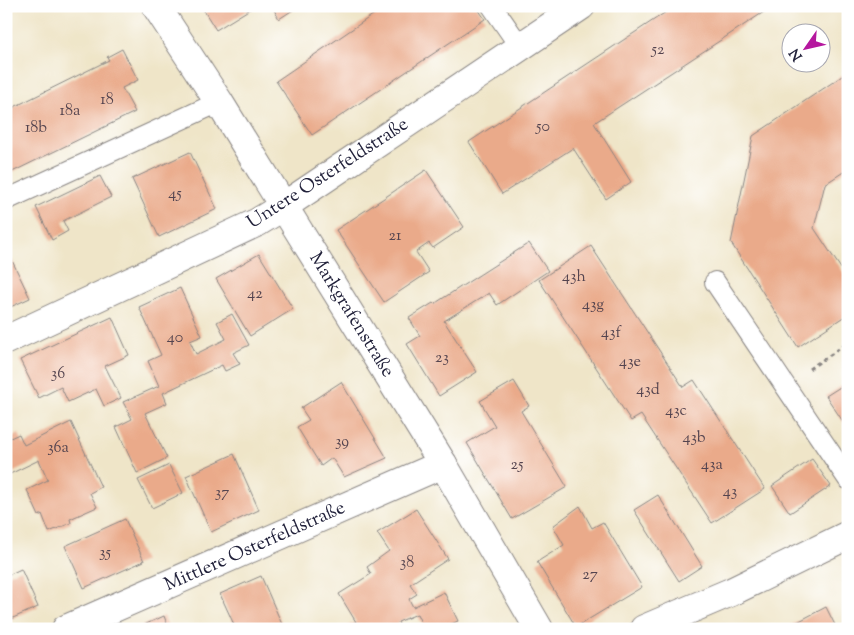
<svg xmlns="http://www.w3.org/2000/svg" width="854" height="635" viewBox="0 0 854 635" font-family="'Sorts Mill Goudy',serif">
  <style>
    .building { fill: #eaaa8a }
    .lines { fill: none; stroke-linecap: round; stroke-linejoin: round }
    .service-casing { stroke: #888482; stroke-width: 22 }
    .minor-casing { stroke: #888482; stroke-width: 30 }
    .path { stroke: #888482; stroke-width: 3; stroke-dasharray: 4 4; stroke-linecap: butt }
    .service { stroke: #fff; stroke-width: 20 }
    .minor { stroke: #fff; stroke-width: 28 }
    .labels { text-anchor: middle; dominant-baseline: central; stroke-width: 4; stroke-linejoin: round; paint-order: stroke }
    .number-label { font-size: 16px; fill: #54444f }
    .street-label { font-size: 19px; fill: #22223b; stroke: #fff }
  </style>
  <rect width="100%" height="100%" fill="#fff"/>
  <filter id="ink" filterUnits="userSpaceOnUse"><feTurbulence type="fractalNoise" baseFrequency=".02" numOctaves="2"/><feDisplacementMap in="SourceGraphic" scale="10" xChannelSelector="R" yChannelSelector="G"/><feConvolveMatrix kernelMatrix="1 2 1 2 8 2 1 2 1" color-interpolation-filters="sRGB"/></filter>
  <filter id="wash" filterUnits="userSpaceOnUse"><feTurbulence type="fractalNoise" baseFrequency=".0096" numOctaves="4" result="noise"/><feDisplacementMap in="SourceGraphic" scale="20" xChannelSelector="R" yChannelSelector="G"/><feGaussianBlur stdDeviation="1.12" result="paint"/><feColorMatrix in="noise" values="0 0 0 0 0 0 0 0 0 0 0 0 0 0 0 0 0 1.4 0 .05"/><feComposite in="paint" operator="in"/></filter>
  <g filter="url(#wash)">
    <rect width="100%" height="100%" fill="#efe5c8"/>
    <g id="blocks">
      <!-- building -->
      <g class="building">
        <path d="M 201,6 L 255,6 L 216,30 Z"/>
        <path d="M 272,6 L 299,6 L 279,19 Z"/>
        <path d="M 386,6 L 476,6 L 485,19 L 312,135 L 276,81 Z"/>
        <path d="M 675,6 L 773,6 L 594,123 L 631,182 L 606,199 L 573,148 L 502,194 L 469,142 Z"/>
        <path d="M 122,49 L 138,80 L 122,88 L 135,112 L 6,175 L 6,111 L 109,60 L 107,57 Z"/>
        <path d="M 848,72 L 848,169 L 825,184 L 814,228 L 848,279 L 848,314 L 798,347 L 731,243 L 753,136 Z"/>
        <path d="M 190,152 L 217,209 L 159,237 L 132,179 Z"/>
        <path d="M 426,170 L 464,227 L 433,248 L 429,243 L 416,252 L 429,272 L 384,302 L 336,230 Z"/>
        <path d="M 100,176 L 111,197 L 63,221 L 68,231 L 52,240 L 36,207 Z"/>
        <path d="M 529,243 L 548,271 L 497,305 L 489,293 L 444,321 L 477,372 L 439,396 L 407,344 L 420,336 L 409,318 L 433,303 L 434,304 Z"/>
        <path d="M 591,246 L 683,387 L 694,380 L 765,489 L 712,523 L 641,415 L 631,421 L 539,280 Z"/>
        <path d="M 6,248 L 30,298 L 6,309 Z"/>
        <path d="M 259,254 L 293,309 L 250,336 L 216,279 Z"/>
        <path d="M 180,288 L 202,336 L 190,341 L 196,354 L 226,339 L 217,322 L 232,314 L 249,345 L 233,353 L 240,364 L 225,371 L 222,365 L 163,393 L 167,403 L 145,413 L 167,458 L 137,473 L 116,427 L 132,419 L 123,402 L 159,386 L 148,361 L 161,355 L 139,307 Z"/>
        <path d="M 112,317 L 129,355 L 105,366 L 121,398 L 104,406 L 96,389 L 68,402 L 61,387 L 39,398 L 20,360 Z"/>
        <path d="M 514,381 L 529,406 L 521,411 L 567,487 L 512,519 L 467,443 L 495,426 L 480,401 Z"/>
        <path d="M 341,382 L 387,458 L 344,477 L 332,458 L 321,466 L 297,427 L 309,420 L 301,408 Z"/>
        <path d="M 848,382 L 848,429 L 826,396 Z"/>
        <path d="M 71,422 L 101,487 L 90,493 L 97,507 L 70,519 L 71,523 L 49,532 L 42,514 L 39,516 L 27,490 L 48,480 L 39,460 L 10,474 L 6,466 L 6,440 L 19,434 L 24,445 Z"/>
        <path d="M 234,454 L 259,510 L 211,532 L 186,476 Z"/>
        <path d="M 812,459 L 831,486 L 790,513 L 772,486 Z"/>
        <path d="M 169,465 L 183,493 L 152,508 L 138,480 Z"/>
        <path d="M 658,495 L 702,566 L 679,581 L 634,510 Z"/>
        <path d="M 580,506 L 592,528 L 603,522 L 642,587 L 576,627 L 537,562 L 564,545 L 553,526 Z"/>
        <path d="M 416,509 L 448,559 L 410,584 L 417,594 L 409,599 L 413,607 L 444,592 L 458,621 L 440,629 L 424,629 L 417,614 L 398,622 L 401,629 L 342,629 L 356,622 L 339,594 L 371,574 L 367,567 L 389,551 L 377,533 Z"/>
        <path d="M 125,519 L 144,561 L 84,588 L 65,546 Z"/>
        <path d="M 21,569 L 38,607 L 6,621 L 6,576 Z"/>
        <path d="M 261,576 L 284,629 L 236,629 L 220,594 Z"/>
        <path d="M 826,607 L 837,629 L 784,629 Z"/>
        <path d="M 164,616 L 169,629 L 135,629 Z"/>
      </g>
    </g>
  </g>
  <g filter="url(#ink)">
    <use href="#blocks" fill-opacity="0" stroke="#888482" stroke-width="1"/>
    <g class="lines">
      <!-- service casing -->
      <g class="service-casing">
        <g id="service">
          <path d="M 492,6 L 521,48"/>
          <path d="M 6,200 L 219,102"/>
          <path d="M 715,282 L 848,479"/>
        </g>
      </g>
      <!-- minor casing -->
      <g class="minor-casing">
        <g id="minor">
          <path d="M 156,6 L 219,102 L 443,464 L 539,629"/>
          <path d="M 6,340 L 258,222 L 284,206 L 581,6"/>
          <path d="M 66,629 L 443,464"/>
          <path d="M 644,629 L 731,592 L 848,535"/>
        </g>
      </g>
      <!-- path -->
      <path class="path" d="M 809,369 L 848,343"/>
      <!-- service -->
      <use href="#service" class="service"/>
      <!-- minor -->
      <use href="#minor" class="minor"/>
    </g>
  </g>
  <g class="labels">
    <!-- number labels -->
    <g class="number-label">
      <text x="658" y="50">52</text>
      <text x="107" y="100">18</text>
      <text x="70" y="111">18a</text>
      <text x="543" y="127">50</text>
      <text x="36" y="128">18b</text>
      <text x="175" y="194">45</text>
      <text x="395" y="236">21</text>
      <text x="574" y="277">43h</text>
      <text x="255" y="294">42</text>
      <text x="593" y="305">43g</text>
      <text x="611" y="333">43f</text>
      <text x="175" y="338">40</text>
      <text x="442" y="358">23</text>
      <text x="630" y="362">43e</text>
      <text x="58" y="374">36</text>
      <text x="648" y="390">43d</text>
      <text x="676" y="411">43c</text>
      <text x="694" y="438">43b</text>
      <text x="342" y="442">39</text>
      <text x="58" y="448">36a</text>
      <text x="517" y="465">25</text>
      <text x="712" y="465">43a</text>
      <text x="730" y="492">43</text>
      <text x="222" y="493">37</text>
      <text x="105" y="553">35</text>
      <text x="407" y="563">38</text>
      <text x="590" y="575">27</text>
    </g>
    <!-- street labels -->
    <g class="street-label">
      <text transform="translate(328 174) rotate(-33)">Untere Osterfeldstraße</text>
      <text transform="translate(351 315) rotate(58)">Markgrafenstraße</text>
      <text transform="translate(255 547) rotate(-24)">Mittlere Osterfeldstraße</text>
    </g>
  </g>
  <!-- margin -->
  <rect width="854" height="635" fill="none" stroke="#fff" stroke-width="25"/>
  <!-- north arrow -->
  <g transform="translate(806 48) rotate(236)"><circle r="24" fill="#ffffff" stroke="#a7a7b1"/>
  <path d="M0-4L9 19L0 12L-9 19Z" fill="#b5179e"/>
  <text y="-8" font-size="14" font-weight="bold" text-anchor="middle" fill="#22223b">N</text>
  </g>
</svg>
